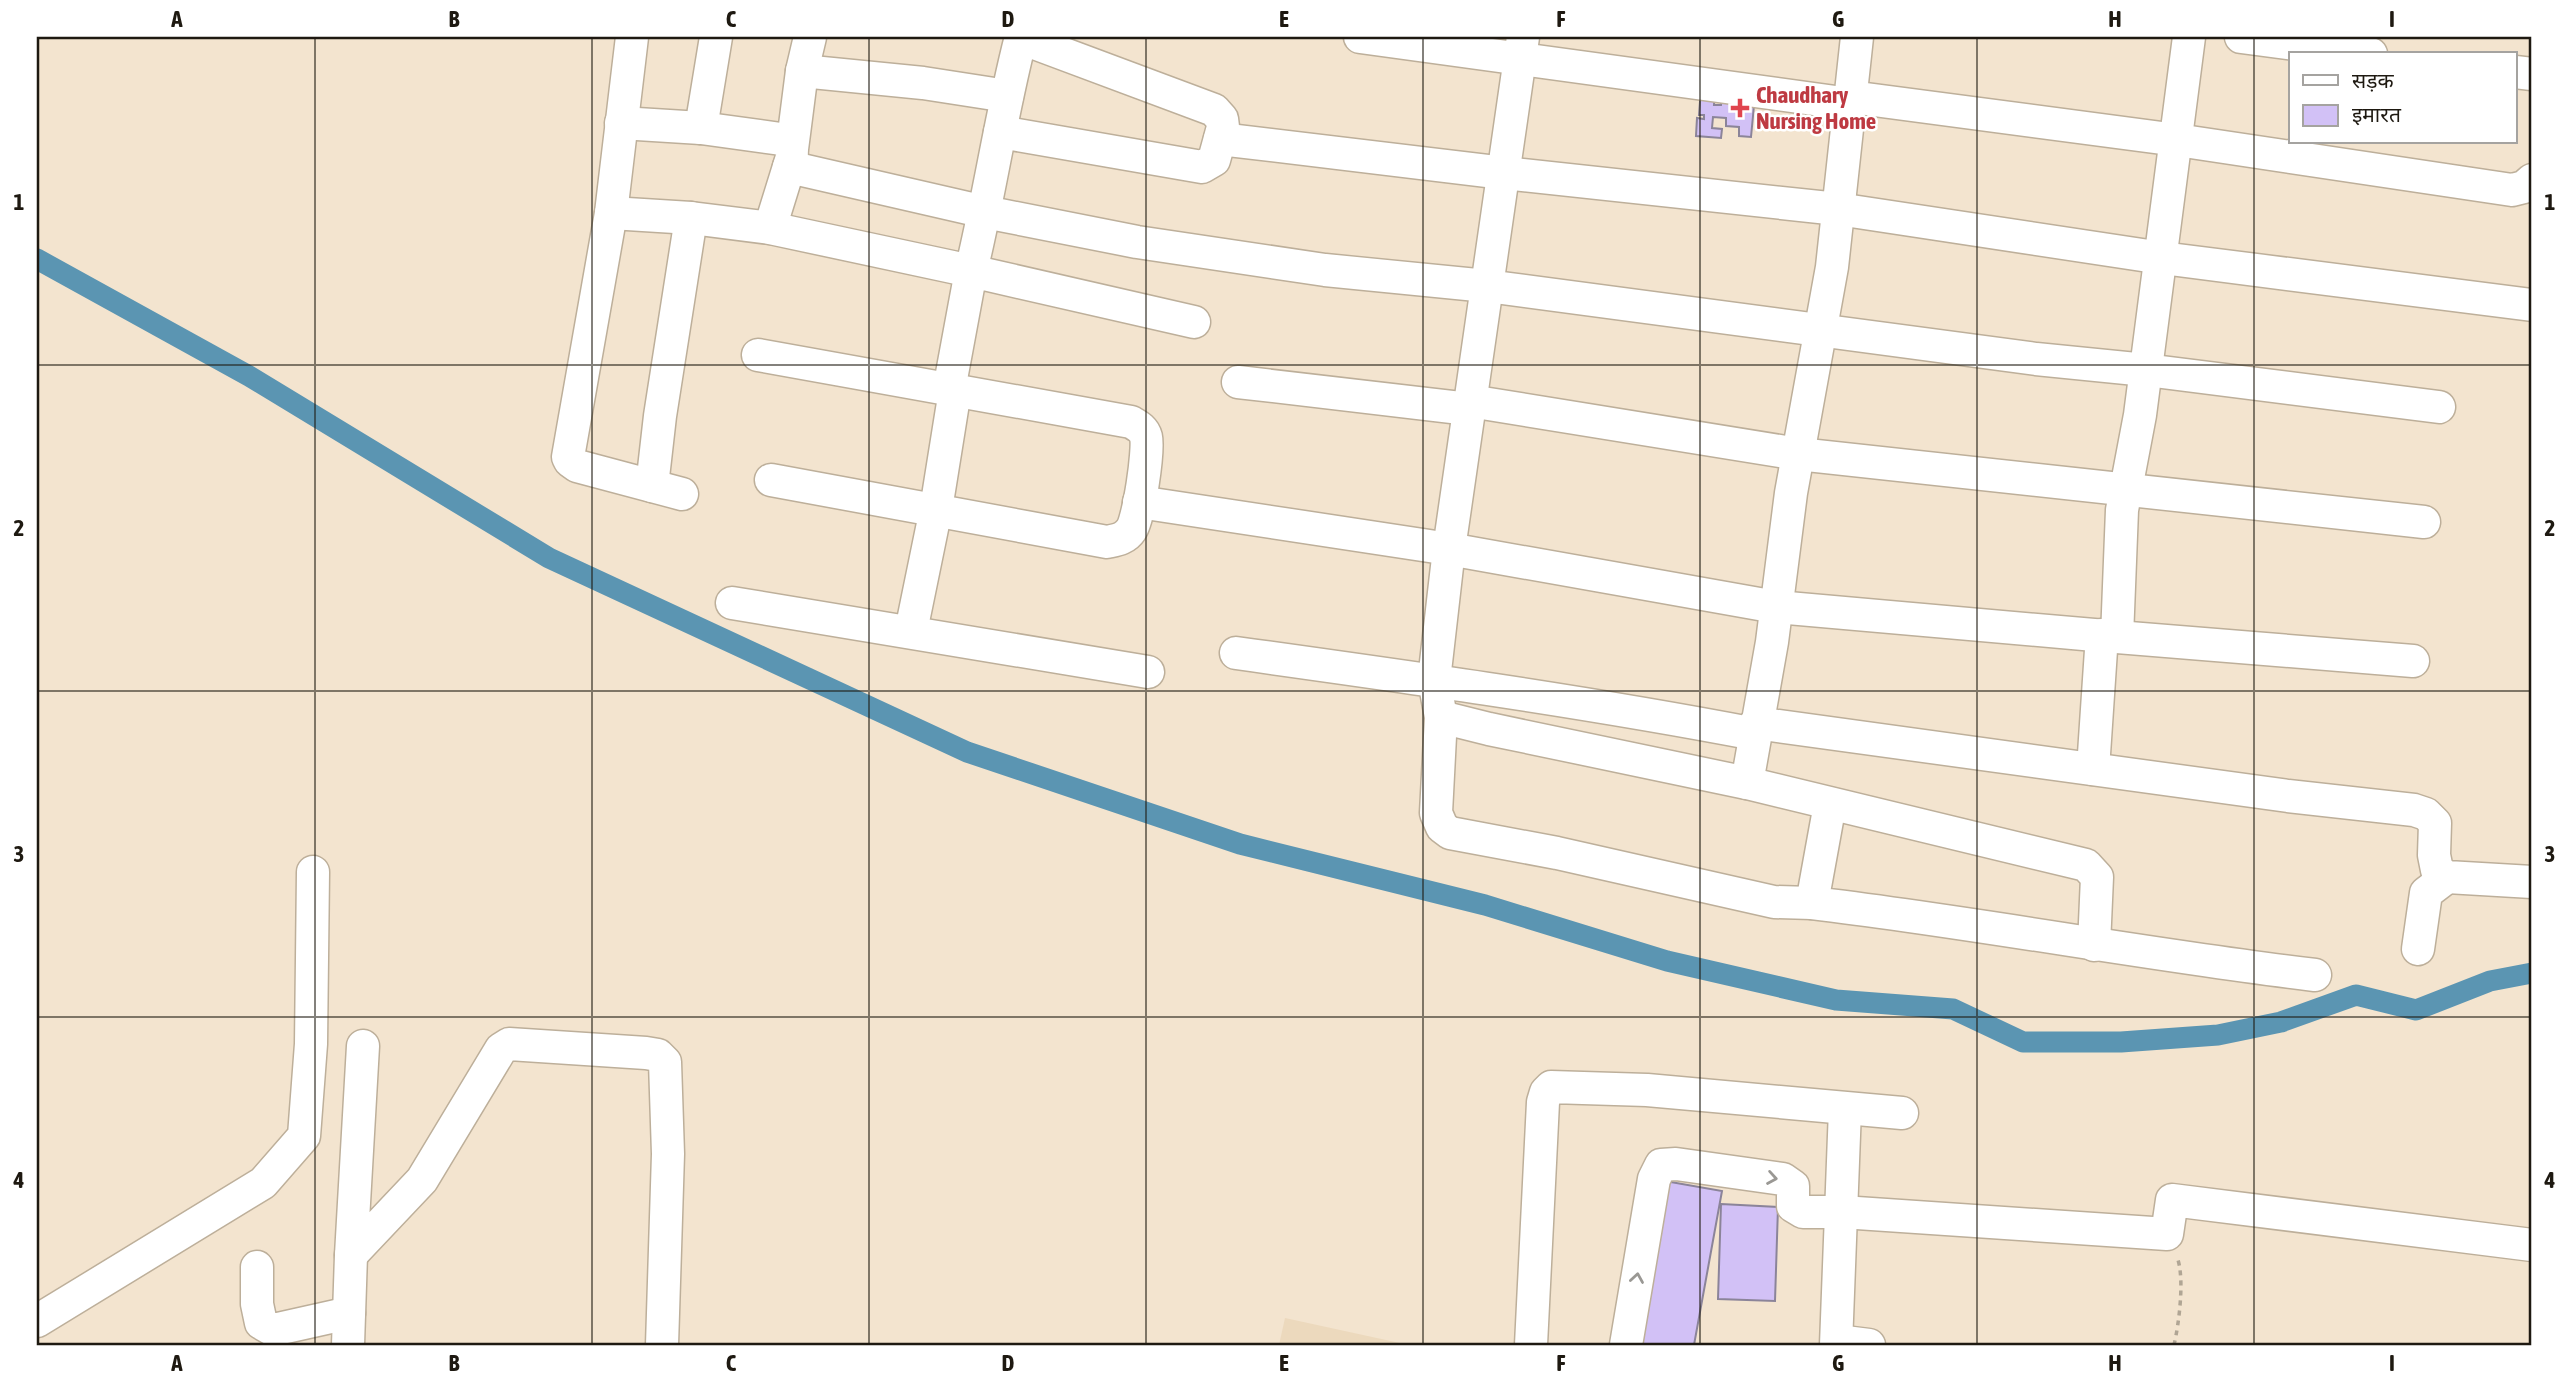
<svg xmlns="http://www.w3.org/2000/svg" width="2569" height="1382" viewBox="0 0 2569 1382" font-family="'Asap Condensed','Noto Sans Devanagari',sans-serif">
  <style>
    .built { fill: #ecd9bd }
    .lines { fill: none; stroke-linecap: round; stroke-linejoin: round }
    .canal { stroke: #5b95b2; stroke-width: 21 }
    .building { fill: #d2c1f6; stroke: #8b8499; stroke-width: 2 }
    .minor-casing { stroke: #bdaf9a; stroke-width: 35 }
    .path { stroke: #b0a594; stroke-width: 3.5; stroke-dasharray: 5 5; stroke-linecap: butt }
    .minor { stroke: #fff; stroke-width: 32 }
    .oneway { stroke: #9a9894 }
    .grid { fill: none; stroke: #1e1911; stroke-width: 2; stroke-opacity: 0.55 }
    .health-dot { fill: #e0444e; stroke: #fff; stroke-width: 2.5 }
    .labels { text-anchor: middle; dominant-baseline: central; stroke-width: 5; stroke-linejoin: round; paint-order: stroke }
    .health-label { font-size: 23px; font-weight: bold; fill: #be3a42; stroke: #fff; text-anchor: start }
    .neatline { fill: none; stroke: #1e1911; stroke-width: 2.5 }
    .grid-label { font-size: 23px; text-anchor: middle; font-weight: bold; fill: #1e1911 }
  </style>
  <rect width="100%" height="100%" fill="#f3e4cf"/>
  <!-- built -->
  <path class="built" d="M 1285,1318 L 1409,1345 L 1279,1345 Z"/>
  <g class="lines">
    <!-- canal -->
    <path class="canal" d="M 37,259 L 249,376 L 549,558 L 967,752 L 1240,844 L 1485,905 L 1667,961 L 1836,1000 L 1953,1009 L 2023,1042 L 2121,1042 L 2218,1035 L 2281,1022 L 2356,995 L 2416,1010 L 2490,981 L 2532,973"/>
  </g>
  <!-- building -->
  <g class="building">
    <path d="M 1701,88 L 1715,89 L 1714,105 L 1721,105 L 1722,92 L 1755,95 L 1751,137 L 1739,136 L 1739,127 L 1726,126 L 1726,118 L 1713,117 L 1712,128 L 1722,129 L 1721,138 L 1696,136 L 1697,118 L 1704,119 L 1704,115 L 1699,115 Z"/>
    <path d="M 1665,1181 L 1722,1191 L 1694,1345 L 1636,1345 Z"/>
    <path d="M 1721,1204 L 1778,1207 L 1775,1301 L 1718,1299 Z"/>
  </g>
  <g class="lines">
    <!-- minor casing -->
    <g class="minor-casing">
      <g id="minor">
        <path d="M 632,37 L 611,213 L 568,457 L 570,461 L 577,466 L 682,494"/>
        <path d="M 1360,37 L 1850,104"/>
        <path d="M 1523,37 L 1449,549 L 1434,680 L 1441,717 L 1436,813 L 1442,827 L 1450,833 L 1557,853 L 1774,902 L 1812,903"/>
        <path d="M 2241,37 L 2371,54"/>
        <path d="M 802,71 L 923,83 L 1007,96"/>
        <path d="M 2515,72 L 2532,74"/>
        <path d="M 1851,97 L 2177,140 L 2512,190 L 2524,187 L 2532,180"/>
        <path d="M 621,123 L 701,128 L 781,139 C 789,144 792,147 792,157 L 770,228"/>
        <path d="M 701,128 L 716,37"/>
        <path d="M 1000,132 L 1202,167 L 1214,160 L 1223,127 L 1222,119 L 1214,110 L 1021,38"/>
        <path d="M 1220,139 L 1504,173 L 1838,209 L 2162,258 L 2532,305"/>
        <path d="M 792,149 L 802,71 L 810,37"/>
        <path d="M 789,167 L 985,212 L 1137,242 L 1325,270 L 1487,286 L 2036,359 L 2146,370 L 2439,407"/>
        <path d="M 611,213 L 691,218 L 770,228 L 971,271 C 990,193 1001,114 1021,37"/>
        <path d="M 758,355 L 1131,422 C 1138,426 1144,429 1146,437 C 1149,450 1139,519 1131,530 C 1125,539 1116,540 1107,542 L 771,480"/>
        <path d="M 1238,382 L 1469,409"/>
        <path d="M 1470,401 L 1798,454 L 2424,522"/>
        <path d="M 652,486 L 660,416 L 691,218"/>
        <path d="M 1139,502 L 1449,549 L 1776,607 L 2117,637 L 2122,510 L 2140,415 L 2189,37"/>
        <path d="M 732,603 L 1148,672"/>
        <path d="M 911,631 L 936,509 L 953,403 L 951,379 L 971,271 L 1194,322"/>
        <path d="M 2117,637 L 2413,661"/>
        <path d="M 1236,653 C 1409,677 1582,701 1755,734"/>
        <path d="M 1441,717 L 1489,729 L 1747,783 L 2086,865 L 2097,877 L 2094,945"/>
        <path d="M 1756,723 L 2288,796 L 2414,810 L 2426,814 L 2435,823 L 2434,855 L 2437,870 L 2447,877 L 2532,882"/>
        <path d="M 2093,769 L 2102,635"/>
        <path d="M 1747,783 L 1772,642 L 1791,493 L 1832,267 L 1857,37"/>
        <path d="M 1830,804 L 1812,903 C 1980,923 2147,955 2315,975"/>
        <path d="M 2418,949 L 2426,893 L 2447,877"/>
        <path d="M 363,1046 L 351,1255 L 422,1180 L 501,1049 L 509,1044 L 646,1053 L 658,1055 L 665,1062 L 668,1154 L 662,1345"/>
        <path d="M 257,1267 L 257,1304 L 261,1323 L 273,1330 L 349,1313"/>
        <path d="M 37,1321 L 263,1183 L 304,1136 L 311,1044 L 313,872"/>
        <path d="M 1837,1341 L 1869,1345"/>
        <path d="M 348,1345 L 351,1255"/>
        <path d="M 1531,1345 L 1543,1102 L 1546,1092 L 1551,1087 L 1647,1090 L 1902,1113"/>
        <path d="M 1626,1345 L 1654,1179 L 1661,1165 L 1676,1164 L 1783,1179 L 1793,1186 L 1793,1206 L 1803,1212 L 1842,1212 L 2167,1234 L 2172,1200 L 2532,1245"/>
        <path d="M 1836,1345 L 1845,1109"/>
      </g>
    </g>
    <!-- path -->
    <path class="path" d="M 2174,1345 C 2179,1324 2185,1277 2177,1257"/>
    <!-- minor -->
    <use href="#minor" class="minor"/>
  </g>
  <!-- one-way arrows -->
  <defs><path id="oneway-chevron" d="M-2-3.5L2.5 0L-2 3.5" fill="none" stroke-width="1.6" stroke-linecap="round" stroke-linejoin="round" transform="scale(1.75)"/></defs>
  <g class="oneway">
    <use href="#oneway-chevron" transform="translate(1772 1178) rotate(10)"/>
    <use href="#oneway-chevron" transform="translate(1637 1278) rotate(-81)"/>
  </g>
  <!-- grid -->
  <path class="grid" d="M 315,37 L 315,1345M 592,37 L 592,1345M 869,37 L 869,1345M 1146,37 L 1146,1345M 1423,37 L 1423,1345M 1700,37 L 1700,1345M 1977,37 L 1977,1345M 2254,37 L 2254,1345M 37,365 L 2532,365M 37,691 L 2532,691M 37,1017 L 2532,1017"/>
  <!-- markers -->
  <path class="health-dot" d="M1736.5 97.5h7v7h7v7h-7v7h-7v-7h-7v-7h7z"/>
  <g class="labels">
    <!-- health labels -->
    <g class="health-label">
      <text x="1756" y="95">Chaudhary<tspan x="1756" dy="26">Nursing Home</tspan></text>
    </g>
  </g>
  <!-- border -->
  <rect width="2569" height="1382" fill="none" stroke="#ffffff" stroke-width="77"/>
  <!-- legend -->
  <rect x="2289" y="52" width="228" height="91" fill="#ffffff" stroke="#a5a3a0" stroke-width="2"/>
  <rect x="2303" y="75" width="35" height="10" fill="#ffffff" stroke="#a5a3a0" stroke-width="2"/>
  <text x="2352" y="88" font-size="21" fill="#1e1911">सड़क</text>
  <rect x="2303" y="105" width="35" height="21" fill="#d2c1f6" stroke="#a5a3a0" stroke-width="2"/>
  <text x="2352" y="122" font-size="21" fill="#1e1911">इमारत</text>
  <rect x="38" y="38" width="2492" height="1306" class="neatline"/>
  <g class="grid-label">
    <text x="177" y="27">A</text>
    <text x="454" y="27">B</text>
    <text x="731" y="27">C</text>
    <text x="1008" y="27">D</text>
    <text x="1284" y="27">E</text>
    <text x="1561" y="27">F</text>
    <text x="1838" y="27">G</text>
    <text x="2115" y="27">H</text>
    <text x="2392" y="27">I</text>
    <text x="19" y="210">1</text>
    <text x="2550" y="210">1</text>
    <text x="19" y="536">2</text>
    <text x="2550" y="536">2</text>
    <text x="19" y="862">3</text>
    <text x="2550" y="862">3</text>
    <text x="19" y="1188">4</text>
    <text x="2550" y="1188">4</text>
    <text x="177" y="1371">A</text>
    <text x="454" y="1371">B</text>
    <text x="731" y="1371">C</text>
    <text x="1008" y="1371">D</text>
    <text x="1284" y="1371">E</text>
    <text x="1561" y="1371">F</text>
    <text x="1838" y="1371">G</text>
    <text x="2115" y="1371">H</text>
    <text x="2392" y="1371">I</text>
  </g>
</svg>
